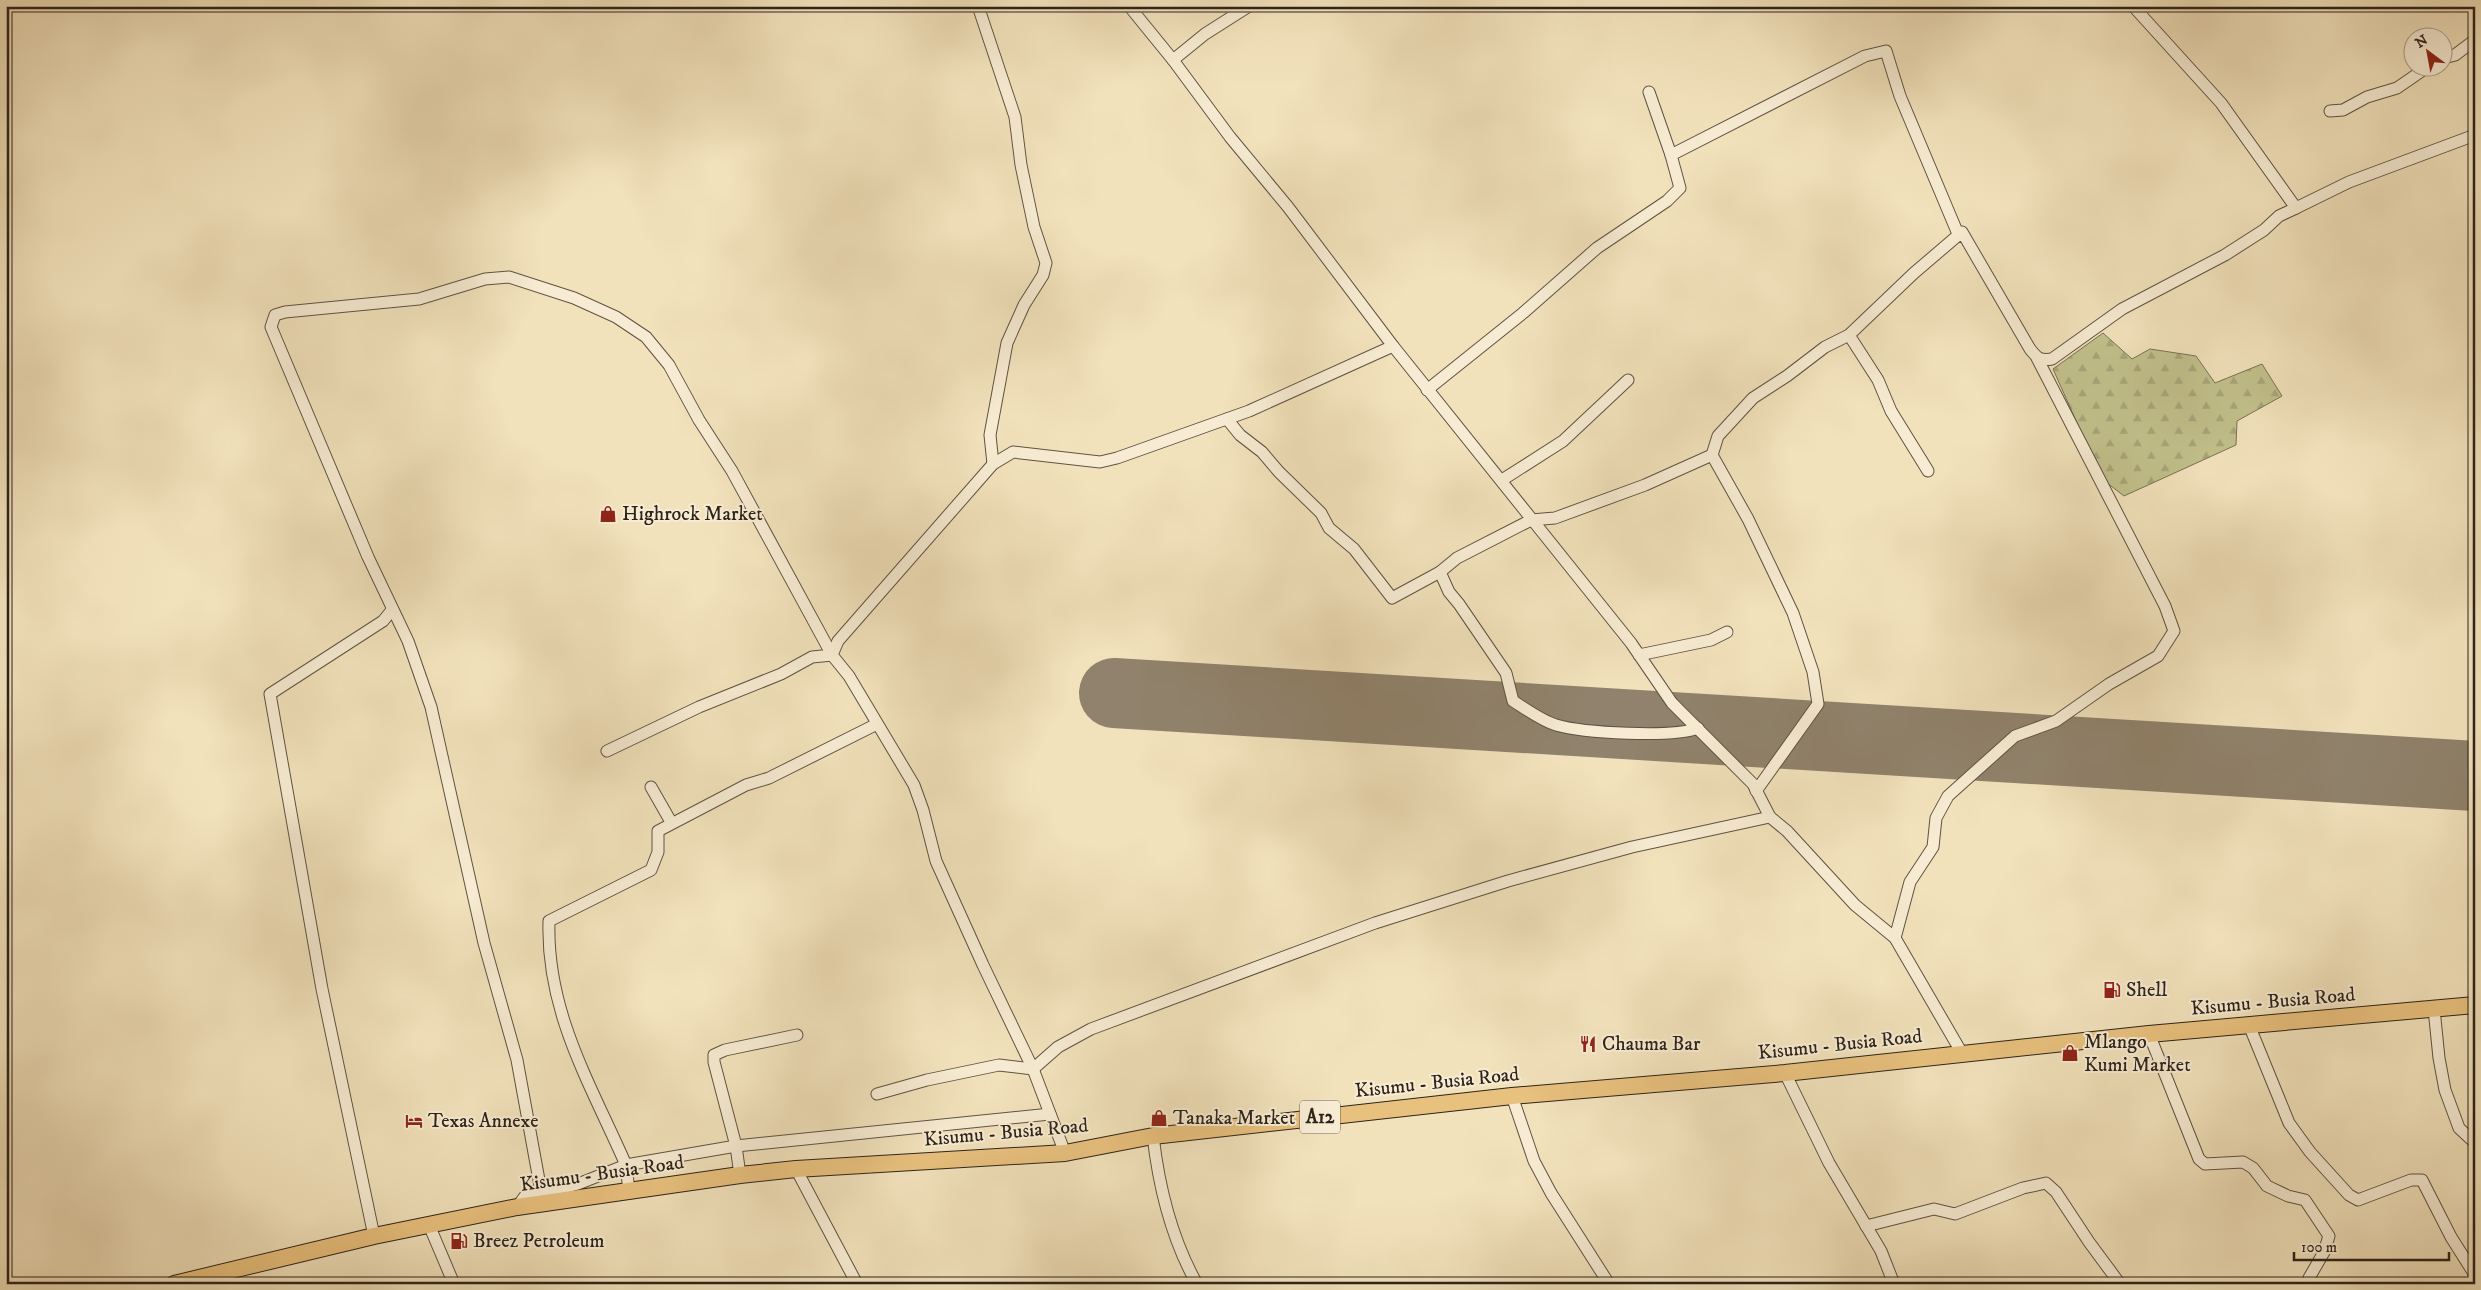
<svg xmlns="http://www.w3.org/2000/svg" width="2481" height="1290" viewBox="0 0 2481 1290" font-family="'IM FELL DW Pica',serif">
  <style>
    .forest { fill: url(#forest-firs); stroke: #787254 }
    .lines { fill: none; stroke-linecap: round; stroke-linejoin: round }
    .runway { stroke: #90826c; stroke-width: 70 }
    .minor-casing { stroke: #5e5343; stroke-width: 13 }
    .highway-casing { stroke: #2d231b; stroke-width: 18 }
    .minor { stroke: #f7ecd3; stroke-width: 11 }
    .highway { stroke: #e9c17e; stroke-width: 16 }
    .labels { text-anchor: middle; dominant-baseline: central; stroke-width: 4; stroke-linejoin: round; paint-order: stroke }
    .shield { fill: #f7ecd3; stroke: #6a5f52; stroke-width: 1 }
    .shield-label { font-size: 19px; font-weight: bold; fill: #2d231b }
    .poi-label { font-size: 20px; fill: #2d231b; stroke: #f7ecd3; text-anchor: start }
    .street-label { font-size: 20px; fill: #2d231b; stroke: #f7ecd3 }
  </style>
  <defs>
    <pattern id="forest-firs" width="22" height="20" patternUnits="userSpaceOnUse" patternTransform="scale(1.25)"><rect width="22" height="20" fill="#c2c18c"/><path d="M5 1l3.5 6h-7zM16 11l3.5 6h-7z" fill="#a7a678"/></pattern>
  </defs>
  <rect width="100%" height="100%" fill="#f2e2bc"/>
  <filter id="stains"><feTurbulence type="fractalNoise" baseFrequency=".004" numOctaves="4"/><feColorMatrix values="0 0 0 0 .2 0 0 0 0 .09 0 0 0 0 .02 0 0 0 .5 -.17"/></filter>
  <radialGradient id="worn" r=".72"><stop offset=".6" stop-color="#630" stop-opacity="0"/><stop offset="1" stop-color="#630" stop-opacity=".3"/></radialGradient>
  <!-- forest -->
  <path class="forest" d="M 2103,333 L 2132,359 L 2150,349 L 2196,356 L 2215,383 L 2262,364 L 2282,396 L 2237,421 L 2236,445 L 2124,496 L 2102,479 L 2053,369 Z"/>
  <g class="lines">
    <!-- runway -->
    <path class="runway" d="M 1114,693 L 2475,776"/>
    <!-- minor casing -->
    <g class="minor-casing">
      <g id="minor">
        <path d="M 978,6 L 1015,117 L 1021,165 L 1034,227 L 1046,263 L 1043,275 L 1024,305 L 1007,343 L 990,435 L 993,464"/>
        <path d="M 2133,6 L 2221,103 L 2296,208 L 2349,182 L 2475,135"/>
        <path d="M 2444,58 L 2455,55 L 2475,40"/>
        <path d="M 1173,60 L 1205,34 L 1249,6"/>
        <path d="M 2330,111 L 2343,110 L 2367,97 L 2397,88 L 2426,68"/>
        <path d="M 1671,155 L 1865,56 L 1886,51 L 1900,96 L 1958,234"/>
        <path d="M 1849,335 L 1878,380 L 1891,411 L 1928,471"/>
        <path d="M 1393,346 L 1631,643 L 1672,703 L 1753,784 L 1770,817 L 1787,831 L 1855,905 L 1895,938 L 1963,1055"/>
        <path d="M 1427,390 L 1523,313 L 1597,248 L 1667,201 L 1680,188 L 1671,155 L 1649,92"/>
        <path d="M 1227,419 L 1240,435 L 1262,452 L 1279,472 L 1321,513 L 1329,528 L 1354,549 L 1392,598 L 1440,572"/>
        <path d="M 1712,455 L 1748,519 L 1793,613 L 1813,672 L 1818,704 L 1756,791"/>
        <path d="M 1502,480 L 1563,441 L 1628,380"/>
        <path d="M 1639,655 L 1711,640 L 1727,632"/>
        <path d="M 1698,728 C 1673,738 1583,733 1556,725 C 1542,721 1526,709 1513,701 L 1506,673 L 1459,604 L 1449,592 L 1440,572 L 1457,558 L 1531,520 L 1555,518 L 1645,485 L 1712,455 L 1718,436 L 1753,398 L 1787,376 L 1825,347 L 1849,335 L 1914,273 L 1962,232 L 2030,349 C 2037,358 2040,361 2052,359 L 2122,309 L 2225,255 L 2264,230 L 2279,216 L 2296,208"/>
        <path d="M 651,787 L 671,822"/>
        <path d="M 1895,938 L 1910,882 L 1933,847 L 1936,818 L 1948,796 L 2015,736 L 2056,721 L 2109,684 L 2158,656 L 2174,631 L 2165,606 L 2037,358"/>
        <path d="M 2434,1009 L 2439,1058 L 2445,1090 L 2459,1128 L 2475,1143"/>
        <path d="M 2249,1025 L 2289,1123 L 2310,1152 L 2349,1195 L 2358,1200 L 2411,1180 L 2422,1180 L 2451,1237 L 2475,1275"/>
        <path d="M 2149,1034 L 2199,1159 L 2205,1164 L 2243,1162 L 2253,1168 L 2267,1186 L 2288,1196 L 2305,1200 L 2329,1236 L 2324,1252 L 2309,1278 L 2313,1284"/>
        <path d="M 1785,1073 L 1829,1163 L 1881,1251 L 1894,1284"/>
        <path d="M 877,1094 L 927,1080 L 999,1065 L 1033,1069 L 1058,1047 L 1091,1029 L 1375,923 L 1508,881 L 1632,847 L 1770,817"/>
        <path d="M 1512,1096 L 1534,1161 L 1551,1193 L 1609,1284"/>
        <path d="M 1153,1136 C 1159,1188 1171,1238 1197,1284"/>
        <path d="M 1065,1153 L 1033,1069 L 983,965 L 936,861 L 923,810 L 914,785 L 849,676 L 832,655 L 838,641 L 993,464 L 1013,452 L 1100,462 L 1117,458 L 1249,411 L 1393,346 L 1288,207 L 1230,137 L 1173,60 L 1129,6"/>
        <path d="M 796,1169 L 857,1284"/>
        <path d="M 740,1175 L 736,1146 L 714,1062 L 714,1055 L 725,1050 L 797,1035"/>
        <path d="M 541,1191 L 559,1189 L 578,1184 L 626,1165 L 736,1146 L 1050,1114"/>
        <path d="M 629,1191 L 626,1165 C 591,1085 546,1012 549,921 L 651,870 L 658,852 L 658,831 L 746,785 L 769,778 L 877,724"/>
        <path d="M 517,1207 L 528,1192 L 541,1191 L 517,1060 L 484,943 L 431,707 L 408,641 L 368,557 L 271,327 L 275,315 L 285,312 L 419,299 L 485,279 L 509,277 L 574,298 L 616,317 L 646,337 L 669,365 L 699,420 L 732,471 L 832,655 L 812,657 L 781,674 L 699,707 L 607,751"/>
        <path d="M 429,1225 L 454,1284"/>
        <path d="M 1866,1226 L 1934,1209 L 1955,1214 L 2023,1188 L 2046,1183 L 2056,1192 L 2089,1242 L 2120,1284"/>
        <path d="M 374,1236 L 322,989 L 270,694 L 383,621 L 392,610"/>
      </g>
    </g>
    <!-- highway casing -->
    <g class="highway-casing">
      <path id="highway" d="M 174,1284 L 374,1236 L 517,1207 L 740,1175 L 796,1169 L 1065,1153 L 1153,1136 L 1512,1096 L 1785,1073 L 2149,1034 L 2475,1005"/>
    </g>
    <!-- minor -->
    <use href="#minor" class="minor"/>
    <!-- highway -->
    <use href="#highway" class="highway"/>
  </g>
  <!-- icons -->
  <defs>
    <g id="shop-bare" transform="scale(1.35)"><path d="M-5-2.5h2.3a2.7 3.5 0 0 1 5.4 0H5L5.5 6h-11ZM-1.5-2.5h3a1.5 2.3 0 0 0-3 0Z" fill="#8f2418" stroke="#f7ecd3" stroke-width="2.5" paint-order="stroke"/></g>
    <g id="fuel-bare" transform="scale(1.35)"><path d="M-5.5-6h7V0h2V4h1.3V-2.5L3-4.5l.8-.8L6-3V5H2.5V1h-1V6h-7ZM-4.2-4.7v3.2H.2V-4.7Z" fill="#8f2418" stroke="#f7ecd3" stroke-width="2.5" paint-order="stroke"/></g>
    <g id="restaurant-bare" transform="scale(1.35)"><path d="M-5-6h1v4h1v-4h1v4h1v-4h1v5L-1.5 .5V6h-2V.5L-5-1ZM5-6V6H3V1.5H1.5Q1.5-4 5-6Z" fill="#8f2418" stroke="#f7ecd3" stroke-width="2.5" paint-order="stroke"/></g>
    <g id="hotel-bare" transform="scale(1.35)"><path d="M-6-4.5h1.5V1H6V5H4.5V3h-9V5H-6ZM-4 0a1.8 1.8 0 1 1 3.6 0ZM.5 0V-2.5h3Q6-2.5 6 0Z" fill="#8f2418" stroke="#f7ecd3" stroke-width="2.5" paint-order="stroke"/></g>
  </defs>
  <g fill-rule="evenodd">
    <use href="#shop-bare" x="608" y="514"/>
    <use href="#fuel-bare" x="2112" y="990"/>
    <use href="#restaurant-bare" x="1588" y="1044"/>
    <use href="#shop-bare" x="2070" y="1053"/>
    <use href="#shop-bare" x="1159" y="1118"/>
    <use href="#hotel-bare" x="414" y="1121"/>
    <use href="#fuel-bare" x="459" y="1241"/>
  </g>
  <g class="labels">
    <!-- shield labels -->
    <rect class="shield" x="1300" y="1100.5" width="40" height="33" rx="4"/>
    <g class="shield-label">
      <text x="1320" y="1117">A12</text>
    </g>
    <!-- poi labels -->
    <g class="poi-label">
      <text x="622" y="514">Highrock Market</text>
      <text x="2126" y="990">Shell</text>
      <text x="2084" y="1042">Mlango<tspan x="2084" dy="23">Kumi Market</tspan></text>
      <text x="1602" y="1044">Chauma Bar</text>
      <text x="1173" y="1118">Tanaka Market</text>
      <text x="428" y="1121">Texas Annexe</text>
      <text x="473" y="1241">Breez Petroleum</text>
    </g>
    <!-- street labels -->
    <g class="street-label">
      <text transform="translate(2273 1002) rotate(-5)">Kisumu - Busia Road</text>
      <text transform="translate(1840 1045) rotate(-6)">Kisumu - Busia Road</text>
      <text transform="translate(1437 1083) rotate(-6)">Kisumu - Busia Road</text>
      <text transform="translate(1006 1133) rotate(-5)">Kisumu - Busia Road</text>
      <text transform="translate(602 1174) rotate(-8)">Kisumu - Busia Road</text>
    </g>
  </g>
  <!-- margin -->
  <rect width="2481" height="1290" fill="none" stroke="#f2e2bc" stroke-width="25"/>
  <rect x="8" y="8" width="2466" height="1275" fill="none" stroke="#2d231b" stroke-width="2.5"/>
  <rect x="12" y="12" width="2456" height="1265" fill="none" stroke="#2d231b"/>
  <!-- north arrow -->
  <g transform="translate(2428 52) rotate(328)"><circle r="24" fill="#f7ecd3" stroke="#a69c89"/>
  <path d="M0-4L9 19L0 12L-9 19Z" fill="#8f2418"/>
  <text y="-8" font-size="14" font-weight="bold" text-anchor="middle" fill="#2d231b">N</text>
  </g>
  <!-- scale -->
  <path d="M2294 1252v8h155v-8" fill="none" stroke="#2d231b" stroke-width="2.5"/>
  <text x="2301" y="1252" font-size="15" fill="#2d231b" stroke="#f7ecd3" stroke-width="4" paint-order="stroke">100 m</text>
  <rect width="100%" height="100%" filter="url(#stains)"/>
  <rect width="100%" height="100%" fill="url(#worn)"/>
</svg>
